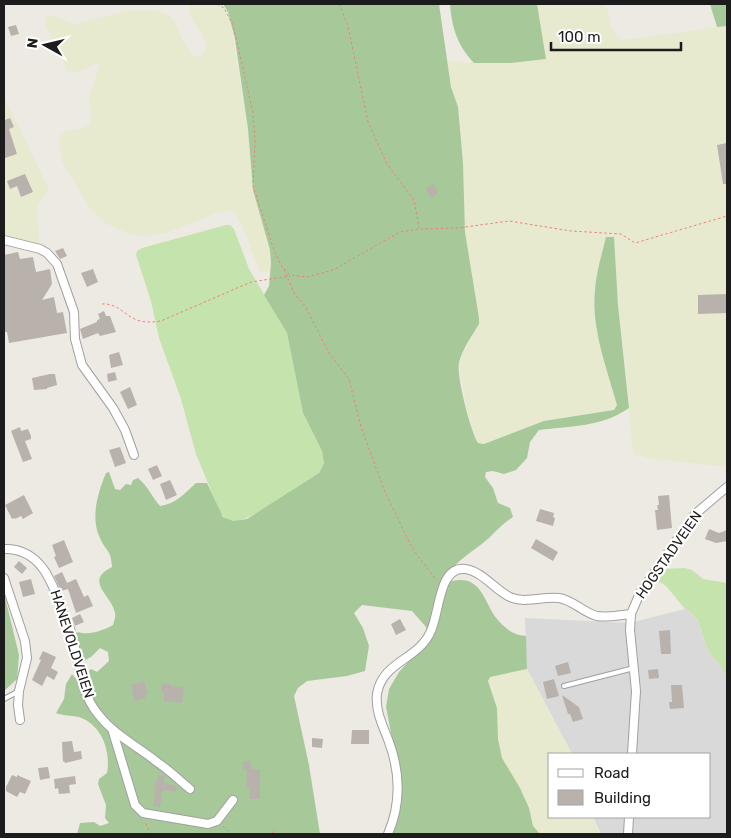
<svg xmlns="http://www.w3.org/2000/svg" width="731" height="838" viewBox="0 0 731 838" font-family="Rubik,sans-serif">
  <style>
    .residential { fill: #dad9d9 }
    .farmland { fill: #e8eacf }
    .grass { fill: #c5e3ac }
    .forest { fill: #a7c99a }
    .building { fill: #b9b2ac }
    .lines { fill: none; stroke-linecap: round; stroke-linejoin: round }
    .service-casing { stroke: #a0a0a0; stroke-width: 6 }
    .minor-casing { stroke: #a0a0a0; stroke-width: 10 }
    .path { stroke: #ee8272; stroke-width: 1; stroke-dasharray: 2.5 2.5; stroke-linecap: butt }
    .service { stroke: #fff; stroke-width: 4 }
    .minor { stroke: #fff; stroke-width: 8 }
    .labels { text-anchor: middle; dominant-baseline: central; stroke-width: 4.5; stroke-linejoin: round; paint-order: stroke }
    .street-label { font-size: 14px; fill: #1c1c1c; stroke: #fff }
  </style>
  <rect width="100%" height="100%" fill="#edeae3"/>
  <!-- residential -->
  <path class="residential" d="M 685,609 L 693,614 L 698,622 L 708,651 L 721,666 L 727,680 L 727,834 L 601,834 L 593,817 L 710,817 L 710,754 L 572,754 L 527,669 L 525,618 L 630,623 Z"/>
  <!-- farmland -->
  <g class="farmland">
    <path d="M 190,4 L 223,4 L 228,12 L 231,23 L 248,129 L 253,190 L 270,250 L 271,268 L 266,272 L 260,271 L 258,268 L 242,225 L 234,212 L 226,211 L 217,213 L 166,233 L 143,236 L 130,234 L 105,223 L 91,210 L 62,162 L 59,143 L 61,135 L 64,132 L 83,128 L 89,125 L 91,118 L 89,98 L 100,64 L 97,63 L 76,73 L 67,70 L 45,24 L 46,17 L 52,15 L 68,22 L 76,24 L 126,11 L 144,10 L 158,11 L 168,15 L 174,20 L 182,39 L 193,56 L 202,57 L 206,46 L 202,34 L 192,20 L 189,11 Z"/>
    <path d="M 537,4 L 606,4 L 612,28 L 615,34 L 622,40 L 727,26 L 727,467 L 647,458 L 636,454 L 634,452 L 632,447 L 626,369 L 618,305 L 614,237 L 606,237 L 595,289 L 594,303 L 601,346 L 617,405 L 614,410 L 544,421 L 484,444 L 478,443 L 475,440 L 467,410 L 459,367 L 461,357 L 479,324 L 479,318 L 465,232 L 463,163 L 458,107 L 451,87 L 448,61 L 474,63 L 511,63 L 546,59 Z"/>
    <path d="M 6,101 L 49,189 L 37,207 L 40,249 L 4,239 L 4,102 Z"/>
    <path d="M 527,669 L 572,754 L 550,754 L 550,817 L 593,817 L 600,834 L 540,834 L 533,826 L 529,808 L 520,789 L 502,758 L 498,739 L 497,708 L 488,681 L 490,677 Z"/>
  </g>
  <!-- grass -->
  <g class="grass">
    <path d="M 226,225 L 230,225 L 234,229 L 249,269 L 287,333 L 303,413 L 322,451 L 324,463 L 319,473 C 302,483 251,522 234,521 C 226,521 223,516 219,510 L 196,454 L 181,399 L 159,338 L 151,301 L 136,255 L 137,251 L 142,248 Z"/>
    <path d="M 685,568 L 692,570 L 703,579 L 727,583 L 727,680 L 721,666 L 708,651 L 698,621 L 693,614 L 685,609 L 667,587 L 662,583 L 652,581 L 661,569 Z"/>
  </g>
  <!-- forest -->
  <g class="forest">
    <path d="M 223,4 L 439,4 L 451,87 L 458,107 L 463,163 L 465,232 L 479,318 L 479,324 C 472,336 462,349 459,363 C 456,375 471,433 478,443 L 484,444 L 544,421 L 614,410 L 617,405 C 607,369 591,328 595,290 C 596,273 602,254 606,237 L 614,237 L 618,305 L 629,408 C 602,427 571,426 539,430 L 530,442 L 527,458 L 516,470 L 504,474 L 493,471 L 486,472 L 485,477 L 493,488 L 498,503 L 510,508 L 513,517 C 504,523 499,528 492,535 C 476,551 460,556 447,576 L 452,581 C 479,575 483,597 494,615 C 497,620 508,631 514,633 C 517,635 522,635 526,636 L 527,669 L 490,677 L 488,681 L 497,708 L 498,739 L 502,758 L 520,788 L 529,808 L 533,826 L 540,834 L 389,834 L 398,807 L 394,748 L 386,707 L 389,689 L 399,672 L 429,639 L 426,627 L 412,611 L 362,605 L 354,613 L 363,628 L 369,646 L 365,671 L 347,676 L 307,681 L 298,688 L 294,696 L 309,765 L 320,834 L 77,834 L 80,823 L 94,822 L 100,826 L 109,823 L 105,818 L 106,805 L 98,784 L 99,779 L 107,773 C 111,751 102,725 79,717 C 71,715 63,716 56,713 L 64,699 L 66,684 L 72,674 L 84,688 L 88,686 L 85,674 L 91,669 L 97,672 L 109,661 L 108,652 L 100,648 L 91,657 L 85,660 L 80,655 L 76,635 L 78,632 C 89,636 104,630 113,625 C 114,621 116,617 115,613 C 112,595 83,581 112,567 C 111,549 106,552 100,538 C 90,518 98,492 106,473 L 109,472 L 115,489 L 120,490 L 126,484 L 131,485 L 133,480 L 138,478 C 148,486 152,497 160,506 C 176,504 185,493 196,483 L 207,483 L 223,517 L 233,521 L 247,519 L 319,473 L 324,463 L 322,451 L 303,413 L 287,333 L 264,295 L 269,286 L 271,263 L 270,250 L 253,190 L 248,129 L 235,39 L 228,12 Z"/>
    <path d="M 450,4 L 537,4 L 546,59 L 511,63 L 474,63 C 457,45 452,28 450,4 Z"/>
    <path d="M 710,4 L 727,4 L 727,26 L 717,27 Z"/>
    <path d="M 4,593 L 19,655 L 17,679 L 4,691 Z"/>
  </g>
  <!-- building -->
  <g class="building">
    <path d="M 16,25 L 19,34 L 11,36 L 8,27 Z"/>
    <path d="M 4,117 L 5,120 L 10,118 L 14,127 L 9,129 L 17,154 L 5,158 L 4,154 Z"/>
    <path d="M 727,143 L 727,184 L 723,184 L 717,145 Z"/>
    <path d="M 25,174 L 33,192 L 21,197 L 17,186 L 10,189 L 7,181 Z"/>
    <path d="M 434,184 L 438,194 L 430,198 L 426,188 Z"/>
    <path d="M 63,248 L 67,256 L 60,259 L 55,251 Z"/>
    <path d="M 18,252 L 20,259 L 33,257 L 36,272 L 50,269 L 52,284 L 42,300 L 54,297 L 57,313 L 63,312 L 67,333 L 9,343 L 7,332 L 4,332 L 4,255 Z"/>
    <path d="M 93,269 L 98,282 L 87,287 L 81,273 Z"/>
    <path d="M 727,294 L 727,313 L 698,314 L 698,295 Z"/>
    <path d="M 104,311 L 106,316 L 110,316 L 116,332 L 100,336 L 98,333 L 83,339 L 80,329 L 97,322 L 97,320 L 100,319 L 98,314 Z"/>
    <path d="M 119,352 L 123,365 L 111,368 L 109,355 Z"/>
    <path d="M 115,372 L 117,380 L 108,382 L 107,374 Z"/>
    <path d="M 50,374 L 55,374 L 57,385 L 47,388 L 47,389 L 34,390 L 32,378 Z"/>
    <path d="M 130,387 L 137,405 L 128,409 L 120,392 Z"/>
    <path d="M 20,427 L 21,431 L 28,429 L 31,436 L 31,439 L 25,441 L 32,459 L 23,462 L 11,431 Z"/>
    <path d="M 120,447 L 126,463 L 115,467 L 109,450 Z"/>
    <path d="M 157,465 L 162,476 L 153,480 L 148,469 Z"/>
    <path d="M 170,480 L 177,495 L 166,500 L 160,484 Z"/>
    <path d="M 24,495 L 33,513 L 23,519 L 21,516 L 15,519 L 14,518 L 12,519 L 5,505 Z"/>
    <path d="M 669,495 L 672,528 L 657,530 L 655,510 L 658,510 L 657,505 L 659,505 L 658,496 Z"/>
    <path d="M 540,509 L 554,513 L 553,517 L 555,518 L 553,526 L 536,521 Z"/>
    <path d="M 709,529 L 719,533 L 727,530 L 727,541 L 716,543 L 705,539 Z"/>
    <path d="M 536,539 L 558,552 L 553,561 L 531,548 Z"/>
    <path d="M 64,540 L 73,562 L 59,568 L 54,557 L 56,556 L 52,545 Z"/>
    <path d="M 19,561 L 27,568 L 22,574 L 14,567 Z"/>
    <path d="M 62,572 L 67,583 L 76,579 L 84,597 L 88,595 L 93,606 L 76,613 L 68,589 L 61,591 L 54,576 Z"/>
    <path d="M 31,579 L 35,594 L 23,597 L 19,582 Z"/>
    <path d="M 80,614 L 84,622 L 75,626 L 72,618 Z"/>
    <path d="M 400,619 L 406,630 L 396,635 L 391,624 Z"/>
    <path d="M 670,630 L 671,654 L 661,654 L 659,631 Z"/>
    <path d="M 43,651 L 56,657 L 51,668 L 58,672 L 54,680 L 47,676 L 42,686 L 32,680 L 41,660 L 39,659 Z"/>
    <path d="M 568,662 L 571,673 L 558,676 L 555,666 Z"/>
    <path d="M 658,669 L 659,678 L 649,679 L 648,670 Z"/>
    <path d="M 554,679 L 559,696 L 547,699 L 543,682 Z"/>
    <path d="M 144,681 L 148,694 L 145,695 L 146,698 L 134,701 L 131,685 Z"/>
    <path d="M 162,683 L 170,684 L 170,686 L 184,687 L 182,703 L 164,701 L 164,693 L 161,693 Z"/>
    <path d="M 671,685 L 682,685 L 684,708 L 670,709 L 669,702 L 672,702 Z"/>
    <path d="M 562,695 L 579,707 L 583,719 L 573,722 L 570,714 L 568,714 Z"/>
    <path d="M 352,730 L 369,730 L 369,744 L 351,744 Z"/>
    <path d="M 312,738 L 323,739 L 322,748 L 312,747 Z"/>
    <path d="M 72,741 L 74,752 L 81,751 L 82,759 L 65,763 L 64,761 L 63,762 L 62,742 Z"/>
    <path d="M 243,761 L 251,761 L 251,769 L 260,769 L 260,799 L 249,799 L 250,787 L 246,787 L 247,770 L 243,770 Z"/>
    <path d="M 48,767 L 50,778 L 40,780 L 38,768 Z"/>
    <path d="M 12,775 L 17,777 L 17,775 L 31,781 L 25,794 L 20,792 L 17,797 L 6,791 L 6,787 Z"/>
    <path d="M 159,775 L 165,776 L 164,783 L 177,786 L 176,792 L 163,790 L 160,807 L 153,806 L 156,789 L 154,788 Z"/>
    <path d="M 75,776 L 76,784 L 69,785 L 70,793 L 59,794 L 58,788 L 55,789 L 54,779 Z"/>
  </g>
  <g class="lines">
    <!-- service casing -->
    <g class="service-casing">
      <g id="service">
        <path d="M 564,686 L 634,668"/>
        <path d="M 4,699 L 19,691"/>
      </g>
    </g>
    <!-- minor casing -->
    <g class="minor-casing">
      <g id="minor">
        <path d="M 4,240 L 40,249 L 47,253 L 57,264 L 74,312 L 75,339 L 82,365 L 113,408 L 125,430 L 134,455"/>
        <path d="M 4,549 C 40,548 52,581 62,610 C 66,619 71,629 73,639 C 80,665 80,692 98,714 C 114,735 137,746 157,762 C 169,770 179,780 190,789"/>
        <path d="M 4,578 L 25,641 L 27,658 L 19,691 L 18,705 L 20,720"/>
        <path d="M 113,732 L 135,805 L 143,813 L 208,824 L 217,821 L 233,800"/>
        <path d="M 632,754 L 636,691 L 630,630 L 631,614 L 640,593 L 694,515 L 727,487"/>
        <path d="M 388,834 C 401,804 400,772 389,742 C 383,726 375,711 377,694 C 382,662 417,660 430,633 C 440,614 438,566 465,569 C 482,571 495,590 510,597 C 525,604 543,596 559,598 C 573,600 584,613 597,616 C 608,618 619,615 631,614"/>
        <path d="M 628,834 L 629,817"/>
      </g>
    </g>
    <!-- path -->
    <g class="path">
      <path d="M 217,4 L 224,8 L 233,25 L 253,113 L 255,140 L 253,186 L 275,253 L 283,268 L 290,275 L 307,277 L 333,270 L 400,232 L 419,229 L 458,228 L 509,221 L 571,231 L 621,234 L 635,243 L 727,216"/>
      <path d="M 339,4 L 348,26 L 368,122 L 387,164 L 414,200 L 419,228"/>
      <path d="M 284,269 L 294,293 L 305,306 L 329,353 L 349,379 L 361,427 L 385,492 L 412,548 L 437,581"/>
      <path d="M 102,304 C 118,303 124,315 137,320 C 145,323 153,322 161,321 L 251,282 L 290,276"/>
      <path d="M 146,823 L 150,834"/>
      <path d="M 223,826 L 231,834"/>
      <path d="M 272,834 L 274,828"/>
    </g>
    <!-- service -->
    <use href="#service" class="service"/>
    <!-- minor -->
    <use href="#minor" class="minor"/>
  </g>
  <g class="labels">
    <!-- street labels -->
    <g class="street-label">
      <text transform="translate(669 555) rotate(-55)">HOGSTADVEIEN</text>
      <text transform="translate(72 644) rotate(72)">HANEVOLDVEIEN</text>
    </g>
  </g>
  <!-- border -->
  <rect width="731" height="838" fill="none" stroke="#1c1c1c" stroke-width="10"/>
  <!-- legend -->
  <rect x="548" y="753" width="162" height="65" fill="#ffffff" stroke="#a4a4a4"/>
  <rect x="558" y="769" width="25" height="8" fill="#ffffff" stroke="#a4a4a4"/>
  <text x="594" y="778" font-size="15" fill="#1c1c1c">Road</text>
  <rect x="558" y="790" width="25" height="15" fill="#b9b2ac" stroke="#a4a4a4"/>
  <text x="594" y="803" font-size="15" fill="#1c1c1c">Building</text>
  <!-- north arrow -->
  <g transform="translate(45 45) rotate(278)" stroke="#ffffff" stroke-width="4" paint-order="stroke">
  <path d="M0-4L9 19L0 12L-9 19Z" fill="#1c1c1c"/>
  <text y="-8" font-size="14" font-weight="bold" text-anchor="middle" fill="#1c1c1c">N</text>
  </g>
  <!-- scale -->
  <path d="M551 42v8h130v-8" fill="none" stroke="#1c1c1c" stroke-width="2.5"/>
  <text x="558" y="42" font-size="15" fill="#1c1c1c" stroke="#ffffff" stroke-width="4" paint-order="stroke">100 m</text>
</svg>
